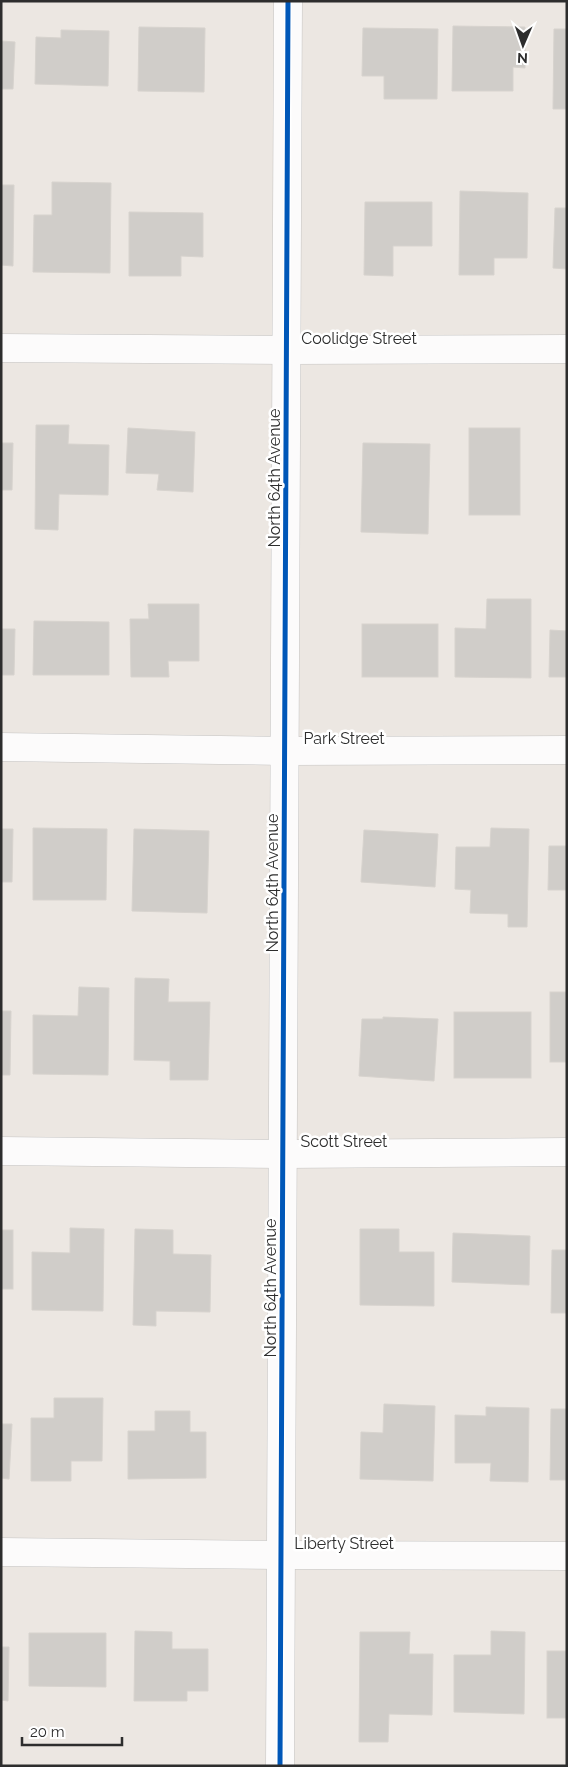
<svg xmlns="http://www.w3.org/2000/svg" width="568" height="1767" viewBox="0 0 568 1767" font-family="Raleway,sans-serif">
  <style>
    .building { fill: #d0cdc9; stroke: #d7d3ce }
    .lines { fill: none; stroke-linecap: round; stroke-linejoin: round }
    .street-casing { stroke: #c5c4c3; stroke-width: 29 }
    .secondary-casing { stroke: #c5c4c3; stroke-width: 29 }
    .street { stroke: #fcfbfb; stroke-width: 28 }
    .secondary { stroke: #fcfbfb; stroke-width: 28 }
    .cycleway-casing { stroke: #fff; stroke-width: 8 }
    .cycleway { stroke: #0057b8; stroke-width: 5 }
    .labels { text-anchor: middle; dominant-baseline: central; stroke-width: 5; stroke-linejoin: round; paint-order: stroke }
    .street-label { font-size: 16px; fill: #2d2d2d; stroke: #fff }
  </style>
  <rect width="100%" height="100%" fill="#ece7e2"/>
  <!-- building -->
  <g class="building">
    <path d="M 453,26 L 525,27 L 525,68 L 513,67 L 513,91 L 452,91 Z"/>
    <path d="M 139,27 L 205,28 L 204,92 L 138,91 Z"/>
    <path d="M 363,28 L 438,29 L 437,99 L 384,99 L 384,76 L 362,76 Z"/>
    <path d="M 554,29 L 567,29 L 567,109 L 553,109 Z"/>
    <path d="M 61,30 L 109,31 L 108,86 L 35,84 L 36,37 L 61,38 Z"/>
    <path d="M 1,41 L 15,42 L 13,89 L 1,89 Z"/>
    <path d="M 52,182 L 111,183 L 110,273 L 33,272 L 34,215 L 52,215 Z"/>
    <path d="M 1,185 L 14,185 L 13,266 L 1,265 Z"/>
    <path d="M 460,191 L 528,193 L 527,258 L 494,258 L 494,275 L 459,275 Z"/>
    <path d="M 365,202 L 432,202 L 432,246 L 393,246 L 393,276 L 364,275 Z"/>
    <path d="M 555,208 L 567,208 L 567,269 L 553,268 Z"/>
    <path d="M 129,212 L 203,213 L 203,257 L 181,256 L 181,276 L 129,276 Z"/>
    <path d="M 36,425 L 69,425 L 68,444 L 109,445 L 108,495 L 59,494 L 58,530 L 35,529 Z"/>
    <path d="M 128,428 L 195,432 L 193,492 L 157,490 L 159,474 L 126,473 Z"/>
    <rect x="469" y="428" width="51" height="87"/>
    <path d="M 1,443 L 13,443 L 12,490 L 1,490 Z"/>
    <path d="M 363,443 L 430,444 L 428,534 L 361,532 Z"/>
    <path d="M 487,599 L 531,599 L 531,678 L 455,677 L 455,628 L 486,629 Z"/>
    <path d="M 148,604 L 199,604 L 199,661 L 168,661 L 169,677 L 131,677 L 130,619 L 149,619 Z"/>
    <path d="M 34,621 L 109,622 L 109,675 L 33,675 Z"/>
    <rect x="362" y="624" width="76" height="53"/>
    <path d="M 1,629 L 15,629 L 14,675 L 1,675 Z"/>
    <path d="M 550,630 L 567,631 L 567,677 L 549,677 Z"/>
    <path d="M 33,828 L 107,829 L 106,900 L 33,900 Z"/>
    <path d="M 491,828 L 529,829 L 527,927 L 508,927 L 508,914 L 470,913 L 471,890 L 455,889 L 456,847 L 490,847 Z"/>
    <path d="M 1,829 L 13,829 L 12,882 L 1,882 Z"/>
    <path d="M 134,829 L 209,831 L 207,913 L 132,911 Z"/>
    <path d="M 364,830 L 438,834 L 435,887 L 361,882 Z"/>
    <path d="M 549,846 L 567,846 L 567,890 L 548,890 Z"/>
    <path d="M 135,978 L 169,979 L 168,1002 L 210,1002 L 208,1080 L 170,1080 L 170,1061 L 134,1060 Z"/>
    <path d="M 79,987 L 109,988 L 108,1075 L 33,1074 L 33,1015 L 78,1016 Z"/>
    <rect x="550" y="992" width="17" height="70"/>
    <path d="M 1,1011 L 11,1011 L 10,1075 L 1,1075 Z"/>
    <rect x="454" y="1012" width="77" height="66"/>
    <path d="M 383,1017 L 438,1019 L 434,1081 L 359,1076 L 362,1019 L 383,1019 Z"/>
    <path d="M 70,1228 L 104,1229 L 103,1311 L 32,1310 L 32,1252 L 70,1253 Z"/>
    <path d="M 135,1229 L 173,1230 L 173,1254 L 211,1255 L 210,1312 L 156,1311 L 156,1326 L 133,1325 Z"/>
    <path d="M 360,1229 L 399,1229 L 399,1252 L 434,1252 L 434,1306 L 360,1305 Z"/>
    <rect x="1" y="1230" width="12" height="59"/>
    <path d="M 453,1233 L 530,1236 L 529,1285 L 452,1282 Z"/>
    <path d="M 552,1250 L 567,1250 L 567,1313 L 551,1313 Z"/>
    <path d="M 54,1398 L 103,1398 L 102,1461 L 71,1461 L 71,1481 L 31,1481 L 31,1418 L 54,1418 Z"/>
    <path d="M 384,1404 L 435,1406 L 433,1481 L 360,1479 L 361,1432 L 383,1433 Z"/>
    <path d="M 486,1407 L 529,1408 L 528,1482 L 490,1481 L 491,1463 L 455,1463 L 455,1415 L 486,1416 Z"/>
    <path d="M 551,1409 L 567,1409 L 567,1480 L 550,1480 Z"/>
    <path d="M 155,1411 L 190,1411 L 190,1432 L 206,1432 L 206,1478 L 128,1479 L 128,1431 L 155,1431 Z"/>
    <path d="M 1,1424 L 12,1424 L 9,1479 L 1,1478 Z"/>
    <path d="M 135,1631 L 172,1632 L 172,1649 L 208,1649 L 208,1691 L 187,1691 L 187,1701 L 134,1701 Z"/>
    <path d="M 491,1631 L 525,1632 L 524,1714 L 454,1712 L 454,1655 L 491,1655 Z"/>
    <path d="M 360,1632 L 410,1632 L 409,1654 L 433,1654 L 432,1715 L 389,1714 L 388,1742 L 359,1742 Z"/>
    <path d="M 29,1633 L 106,1633 L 106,1687 L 29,1686 Z"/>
    <path d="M 1,1647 L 9,1647 L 8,1701 L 1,1700 Z"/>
    <rect x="547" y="1651" width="20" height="67"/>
  </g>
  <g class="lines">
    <!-- street casing -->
    <g class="street-casing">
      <g id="street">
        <path d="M 1,348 L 287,350 L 567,349"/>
        <path d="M 1,747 L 285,751 L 567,750"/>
        <path d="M 1,1151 L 283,1154 L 567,1152"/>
        <path d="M 1,1552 L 281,1555 L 567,1556"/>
      </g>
    </g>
    <!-- secondary casing -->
    <g class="secondary-casing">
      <path id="secondary" d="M 280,1766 L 288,1"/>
    </g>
    <!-- street -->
    <use href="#street" class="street"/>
    <!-- secondary -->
    <use href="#secondary" class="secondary"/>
    <!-- cycleway casing -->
    <g class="cycleway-casing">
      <path id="cycleway" d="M 280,1766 L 288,1"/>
    </g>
    <!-- cycleway -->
    <use href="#cycleway" class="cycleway"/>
  </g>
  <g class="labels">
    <!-- street labels -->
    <g class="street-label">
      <text x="359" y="338">Coolidge Street</text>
      <text transform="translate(274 478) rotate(-90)">North 64th Avenue</text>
      <text x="344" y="738">Park Street</text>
      <text transform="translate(272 883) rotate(-90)">North 64th Avenue</text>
      <text x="344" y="1141">Scott Street</text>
      <text transform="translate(270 1288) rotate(-90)">North 64th Avenue</text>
      <text x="344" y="1543">Liberty Street</text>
    </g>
  </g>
  <!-- border -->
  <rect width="568" height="1767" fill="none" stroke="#2d2d2d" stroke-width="5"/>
  <!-- north arrow -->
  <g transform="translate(523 45) rotate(182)" stroke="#ffffff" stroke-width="4" paint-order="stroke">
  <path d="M0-4L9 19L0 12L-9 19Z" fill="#2d2d2d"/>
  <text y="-8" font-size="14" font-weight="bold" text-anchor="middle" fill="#2d2d2d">N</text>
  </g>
  <!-- scale -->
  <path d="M22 1737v8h100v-8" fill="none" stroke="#2d2d2d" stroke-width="2.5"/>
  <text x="30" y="1737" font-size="15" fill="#2d2d2d" stroke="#ffffff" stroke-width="4" paint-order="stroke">20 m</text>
</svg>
